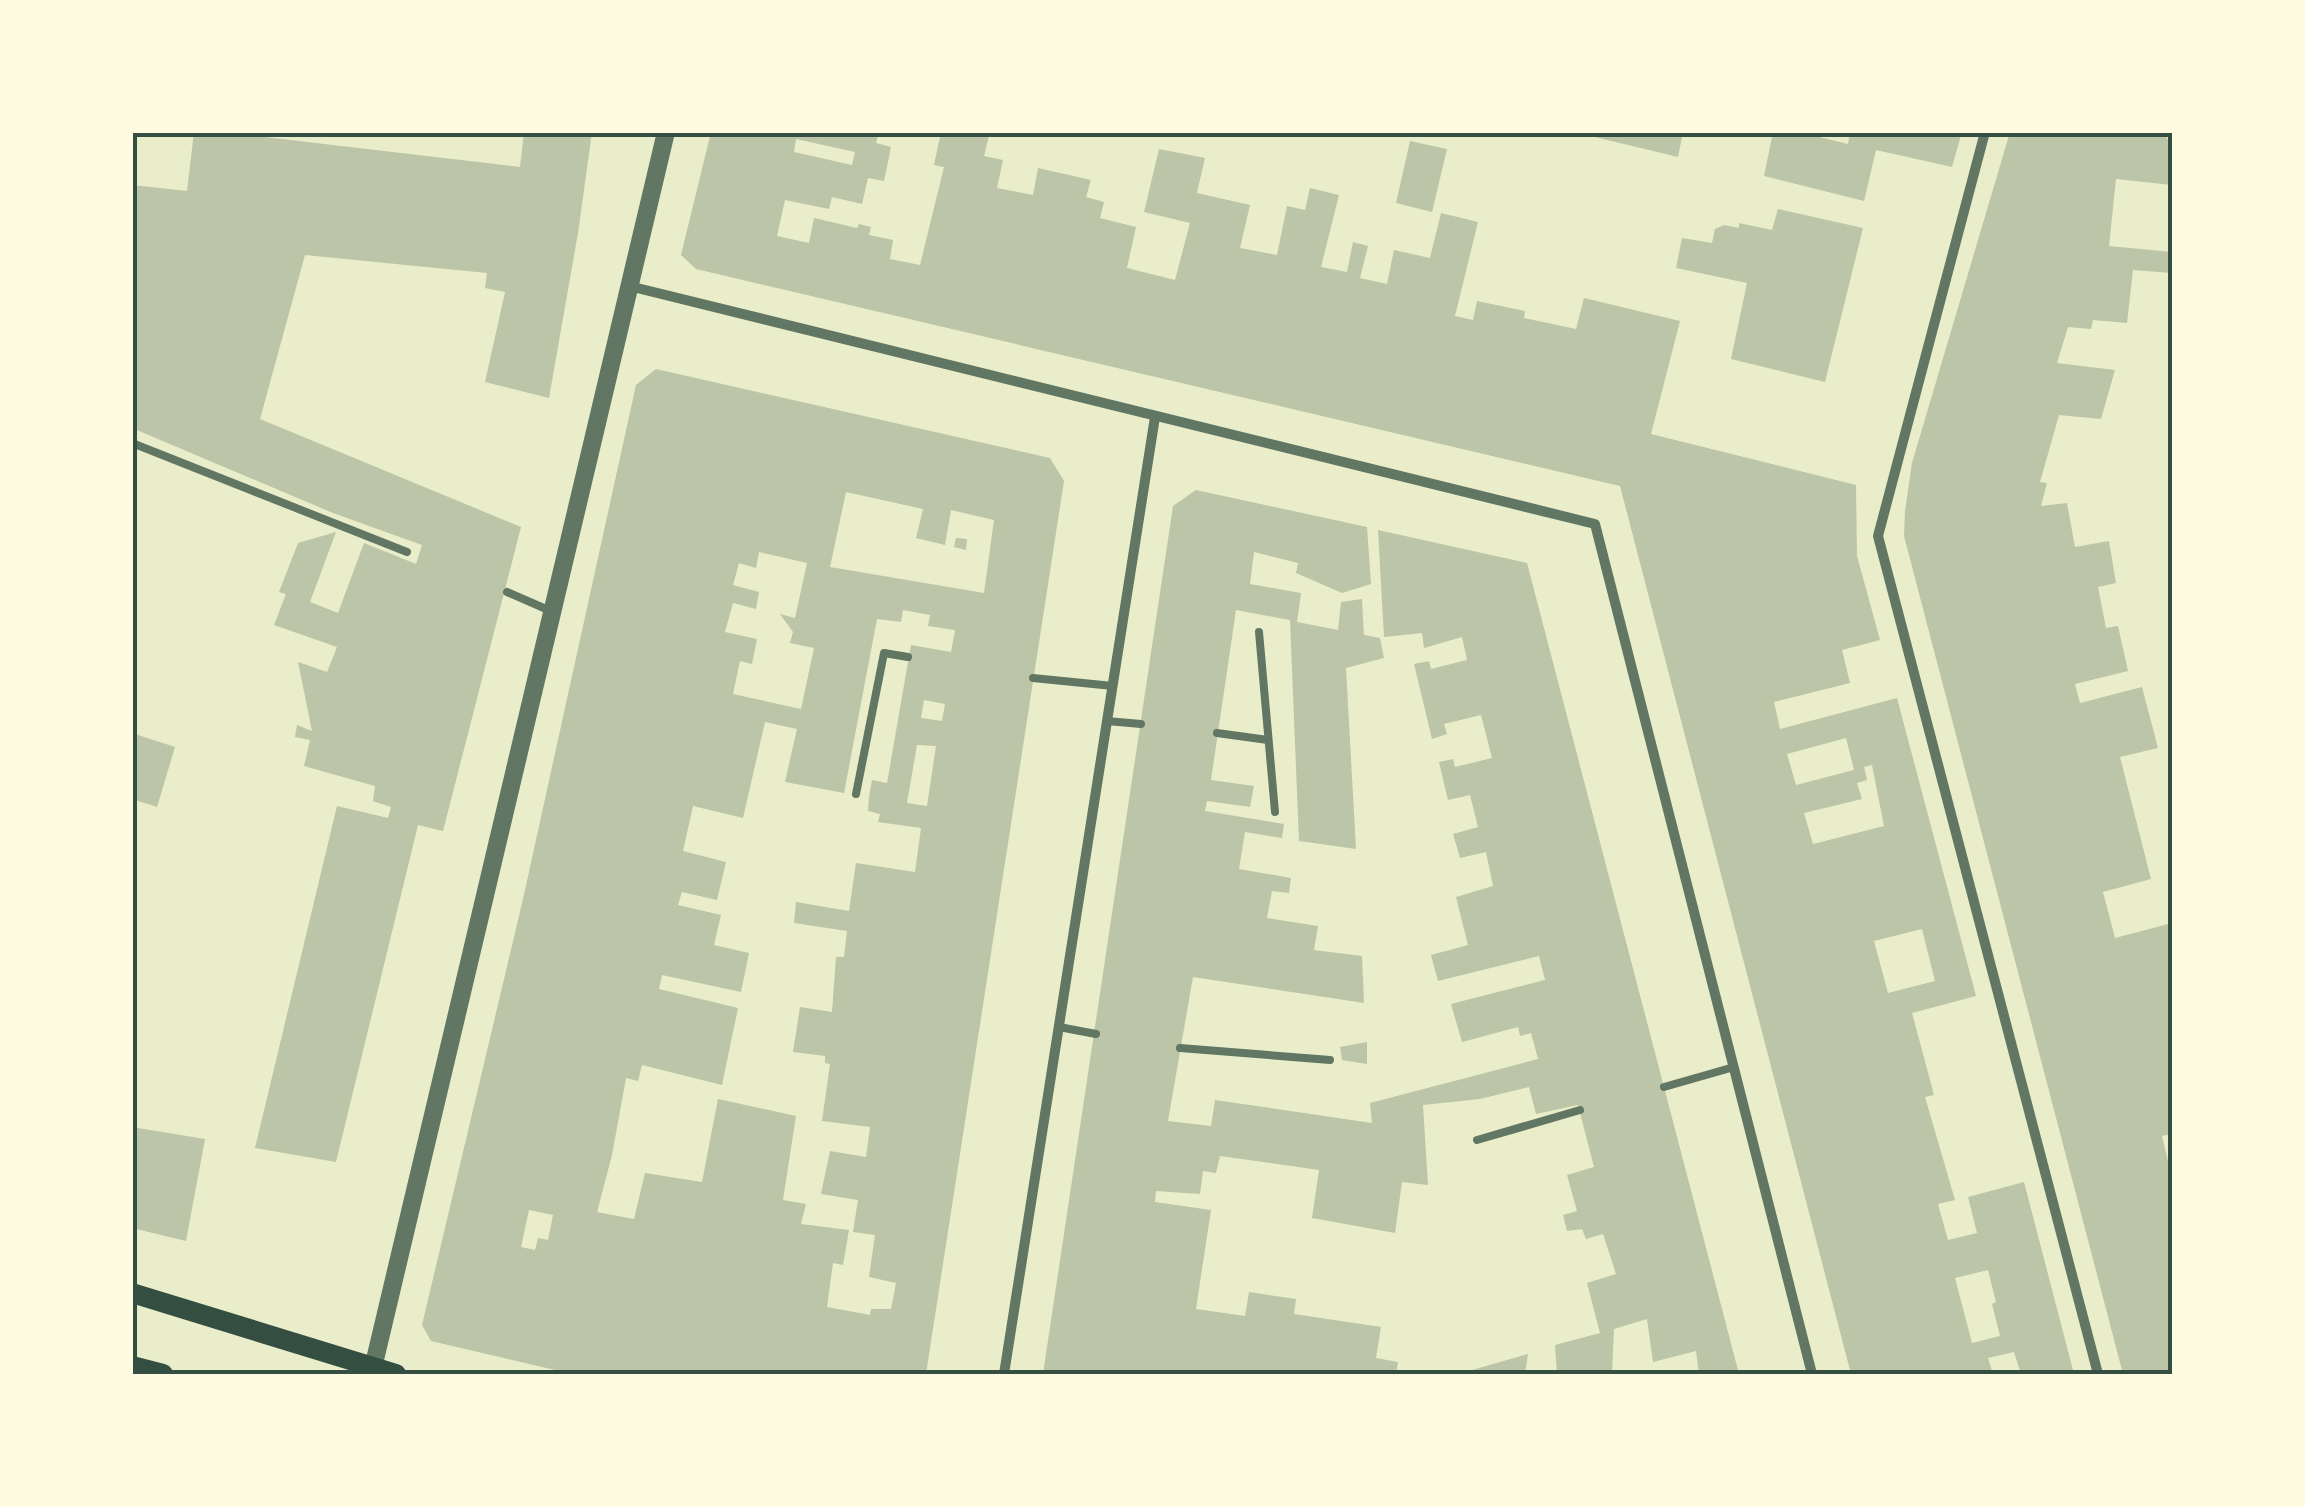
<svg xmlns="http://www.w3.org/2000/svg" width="2305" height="1507" viewBox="0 0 2305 1507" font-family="'Noto Sans',sans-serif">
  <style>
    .building { fill: #bcc5a7; fill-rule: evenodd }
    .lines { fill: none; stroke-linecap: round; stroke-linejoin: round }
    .service { stroke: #617663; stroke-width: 8 }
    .minor { stroke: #617663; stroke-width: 10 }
    .tertiary { stroke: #617663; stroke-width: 18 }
    .secondary { stroke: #344e41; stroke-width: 20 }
    .neatline { fill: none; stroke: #344e41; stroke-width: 4 }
  </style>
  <rect width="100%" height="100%" fill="#e9edc9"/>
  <!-- building -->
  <g class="building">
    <path d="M 194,132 L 222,132 L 520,167 L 524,132 L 592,132 L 578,233 L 549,398 L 485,382 L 505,292 L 485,288 L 487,273 L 305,255 L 260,419 L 521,527 L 443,831 L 418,825 L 336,1162 L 255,1148 L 337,806 L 388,818 L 391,807 L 373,801 L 375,786 L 304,766 L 310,740 L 295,737 L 297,725 L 312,731 L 298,662 L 327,672 L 337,647 L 274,625 L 286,594 L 279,592 L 298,543 L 336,532 L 310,602 L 338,613 L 364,543 L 416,564 L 422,545 L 333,513 L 132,428 L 132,185 L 187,191 Z"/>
    <path d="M 711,132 L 879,132 L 876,143 L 891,147 L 884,181 L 868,178 L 862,204 L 832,197 L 829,209 L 785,200 L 777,236 L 809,243 L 814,218 L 857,228 L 859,224 L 871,227 L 869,235 L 893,240 L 890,259 L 920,265 L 944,167 L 934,165 L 941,132 L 990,132 L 984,156 L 1003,160 L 997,188 L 1033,195 L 1038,168 L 1091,180 L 1086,197 L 1104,202 L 1100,218 L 1136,227 L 1127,268 L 1175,280 L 1190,223 L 1144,212 L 1159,149 L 1205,158 L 1197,193 L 1250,205 L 1240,248 L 1277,255 L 1287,206 L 1305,210 L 1310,188 L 1339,195 L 1321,267 L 1347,272 L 1353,242 L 1368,246 L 1360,278 L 1387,284 L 1394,250 L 1430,258 L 1441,213 L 1478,222 L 1455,316 L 1473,320 L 1477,301 L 1525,311 L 1524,318 L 1576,329 L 1584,298 L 1680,321 L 1651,434 L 1856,485 L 1857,556 L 1880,640 L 1842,650 L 1850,683 L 1774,702 L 1780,729 L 1897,698 L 1976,996 L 1912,1013 L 1934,1095 L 1925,1097 L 1955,1200 L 1938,1204 L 1948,1240 L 1977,1233 L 1968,1197 L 2024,1182 L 2074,1374 L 2021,1374 L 2014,1352 L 1988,1358 L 1993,1374 L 1851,1374 L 1620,486 L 696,269 L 681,255 ZM 796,139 L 855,152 L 852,165 L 794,152 ZM 1846,738 L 1854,770 L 1796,785 L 1787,754 ZM 1872,765 L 1884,826 L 1813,844 L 1804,813 L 1862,799 L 1857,783 L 1867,780 L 1864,767 ZM 1922,929 L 1935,981 L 1888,993 L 1874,941 ZM 1988,1270 L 1996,1302 L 1992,1304 L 2000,1336 L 1972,1343 L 1955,1278 Z"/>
    <path d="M 1574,132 L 1683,132 L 1678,157 Z"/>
    <path d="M 1773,132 L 1799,132 L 1848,144 L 1850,132 L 1962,132 L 1952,167 L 1876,150 L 1864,201 L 1764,176 Z"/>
    <path d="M 2010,132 L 2167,132 L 2167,139 L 2172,140 L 2172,185 L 2116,179 L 2109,246 L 2172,252 L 2172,273 L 2133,270 L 2127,323 L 2093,320 L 2091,329 L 2068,327 L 2057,363 L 2115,370 L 2101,419 L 2059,415 L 2040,482 L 2047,483 L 2041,506 L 2067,503 L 2075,547 L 2109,541 L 2116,583 L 2098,587 L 2106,628 L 2118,626 L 2128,671 L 2075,684 L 2080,703 L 2142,687 L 2158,748 L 2120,757 L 2151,879 L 2103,892 L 2115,938 L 2172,923 L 2172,1134 L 2162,1136 L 2172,1178 L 2172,1374 L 2123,1374 L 1904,536 L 1905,511 L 1912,463 Z"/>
    <path d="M 1410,141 L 1447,149 L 1432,212 L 1396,203 Z"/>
    <path d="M 1778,209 L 1863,228 L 1825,382 L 1731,359 L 1747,283 L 1676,268 L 1682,238 L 1712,243 L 1715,229 L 1724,225 L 1739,228 L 1739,223 L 1772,230 Z"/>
    <path d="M 656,369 L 1050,458 L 1064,481 L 926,1374 L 572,1374 L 431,1341 L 422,1325 L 523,899 L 636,385 ZM 846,492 L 923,509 L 916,538 L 945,545 L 951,510 L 994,520 L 984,593 L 830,567 ZM 759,552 L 807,563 L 795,618 L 780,614 L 793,632 L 790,643 L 814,648 L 801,709 L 733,694 L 740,661 L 752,664 L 757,639 L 725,632 L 733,603 L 756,609 L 759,592 L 733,585 L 739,563 L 756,568 ZM 903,610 L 930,615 L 928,626 L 955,630 L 951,652 L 911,645 L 887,783 L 872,780 L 869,797 L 868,811 L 880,814 L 878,822 L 921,828 L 915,872 L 856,863 L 849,911 L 796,902 L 794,923 L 847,931 L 844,957 L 836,957 L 832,1012 L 800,1007 L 793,1052 L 825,1056 L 825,1063 L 830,1064 L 822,1121 L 870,1127 L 866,1157 L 830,1151 L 821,1194 L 858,1200 L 853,1232 L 875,1235 L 869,1277 L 896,1283 L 891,1309 L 871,1309 L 870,1315 L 827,1307 L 833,1263 L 843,1265 L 849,1230 L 801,1224 L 806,1204 L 783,1200 L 796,1116 L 718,1099 L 702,1182 L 645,1173 L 634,1219 L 597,1212 L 612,1155 L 626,1078 L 638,1081 L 642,1065 L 722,1085 L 738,1008 L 659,989 L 662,975 L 741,992 L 749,953 L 714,945 L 721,915 L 678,905 L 682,892 L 717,900 L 726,862 L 683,851 L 693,806 L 743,818 L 765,722 L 797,729 L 785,782 L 844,793 L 877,619 L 901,622 ZM 924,700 L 945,704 L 942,721 L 921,718 ZM 917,745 L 936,746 L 927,806 L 907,803 ZM 529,1210 L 553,1215 L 548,1240 L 538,1238 L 535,1250 L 521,1247 Z"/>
    <path d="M 1196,490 L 1367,527 L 1371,584 L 1342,593 L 1296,573 L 1298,563 L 1254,552 L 1250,584 L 1301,593 L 1297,622 L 1338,630 L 1341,602 L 1362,599 L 1364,635 L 1380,638 L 1384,658 L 1346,668 L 1356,849 L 1299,841 L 1290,620 L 1236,610 L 1211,780 L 1254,786 L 1250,807 L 1207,801 L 1205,811 L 1284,824 L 1282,838 L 1245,832 L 1239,869 L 1291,878 L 1289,893 L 1272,891 L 1267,918 L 1318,926 L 1314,950 L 1362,956 L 1364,1003 L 1193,977 L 1168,1121 L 1211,1126 L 1215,1100 L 1372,1123 L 1370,1103 L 1538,1059 L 1531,1033 L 1520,1036 L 1518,1027 L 1462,1042 L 1451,1004 L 1545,980 L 1539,956 L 1438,981 L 1431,955 L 1468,945 L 1456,897 L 1493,886 L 1486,852 L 1460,858 L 1453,834 L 1478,827 L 1470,795 L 1448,800 L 1439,762 L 1453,759 L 1455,767 L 1492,758 L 1481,715 L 1444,724 L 1447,734 L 1432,739 L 1414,664 L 1429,661 L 1431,669 L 1467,660 L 1462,637 L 1424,648 L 1422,633 L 1384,637 L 1378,530 L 1527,563 L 1739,1374 L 1699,1374 L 1696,1351 L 1653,1362 L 1647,1319 L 1614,1329 L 1612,1374 L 1557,1374 L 1555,1345 L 1600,1333 L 1587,1283 L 1616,1274 L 1603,1234 L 1586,1239 L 1582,1229 L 1567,1231 L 1563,1215 L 1577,1211 L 1567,1175 L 1594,1167 L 1578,1105 L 1536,1114 L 1529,1087 L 1480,1099 L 1423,1105 L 1428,1185 L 1402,1182 L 1395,1233 L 1312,1218 L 1319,1170 L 1220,1156 L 1216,1173 L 1203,1171 L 1200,1194 L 1156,1191 L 1155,1202 L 1211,1210 L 1196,1309 L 1245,1316 L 1249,1292 L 1296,1299 L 1294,1314 L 1381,1327 L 1376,1358 L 1398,1362 L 1396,1374 L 1043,1374 L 1173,506 Z"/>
    <path d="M 956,538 L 967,539 L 966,550 L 954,547 Z"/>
    <path d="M 132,733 L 175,747 L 157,807 L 132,799 Z"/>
    <path d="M 1367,1042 L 1367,1064 L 1342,1060 L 1340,1047 Z"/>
    <path d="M 132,1127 L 205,1139 L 186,1241 L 132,1228 Z"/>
    <path d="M 1528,1354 L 1525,1374 L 1462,1374 L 1462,1373 Z"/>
  </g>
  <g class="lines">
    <!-- service -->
    <g class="service">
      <path d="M 132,443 L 407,552"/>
      <path d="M 507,592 L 553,612"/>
      <path d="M 1259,632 L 1275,812"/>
      <path d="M 1033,678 L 1113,686"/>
      <path d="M 1107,721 L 1141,724"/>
      <path d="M 1217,733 L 1268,740"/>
      <path d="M 856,794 L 884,653 L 908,657"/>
      <path d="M 1059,1027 L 1096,1034"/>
      <path d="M 1180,1048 L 1330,1060"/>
      <path d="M 1664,1087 L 1734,1067"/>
      <path d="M 1477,1140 L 1580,1110"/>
    </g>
    <!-- minor -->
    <g class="minor">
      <path d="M 1985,132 L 1878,536 L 2098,1374"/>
      <path d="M 629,286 L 1595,524 L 1812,1374"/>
      <path d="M 1004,1374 L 1155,417"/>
    </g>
    <!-- tertiary -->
    <path class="tertiary" d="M 373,1368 L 666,132"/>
    <!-- secondary -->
    <g class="secondary">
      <path d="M 132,1293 L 396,1374"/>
      <path d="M 132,1366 L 163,1374"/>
    </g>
  </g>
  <!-- border -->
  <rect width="2305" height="1507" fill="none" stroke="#fefae0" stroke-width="270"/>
  <rect x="135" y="135" width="2035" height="1237" class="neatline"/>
</svg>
